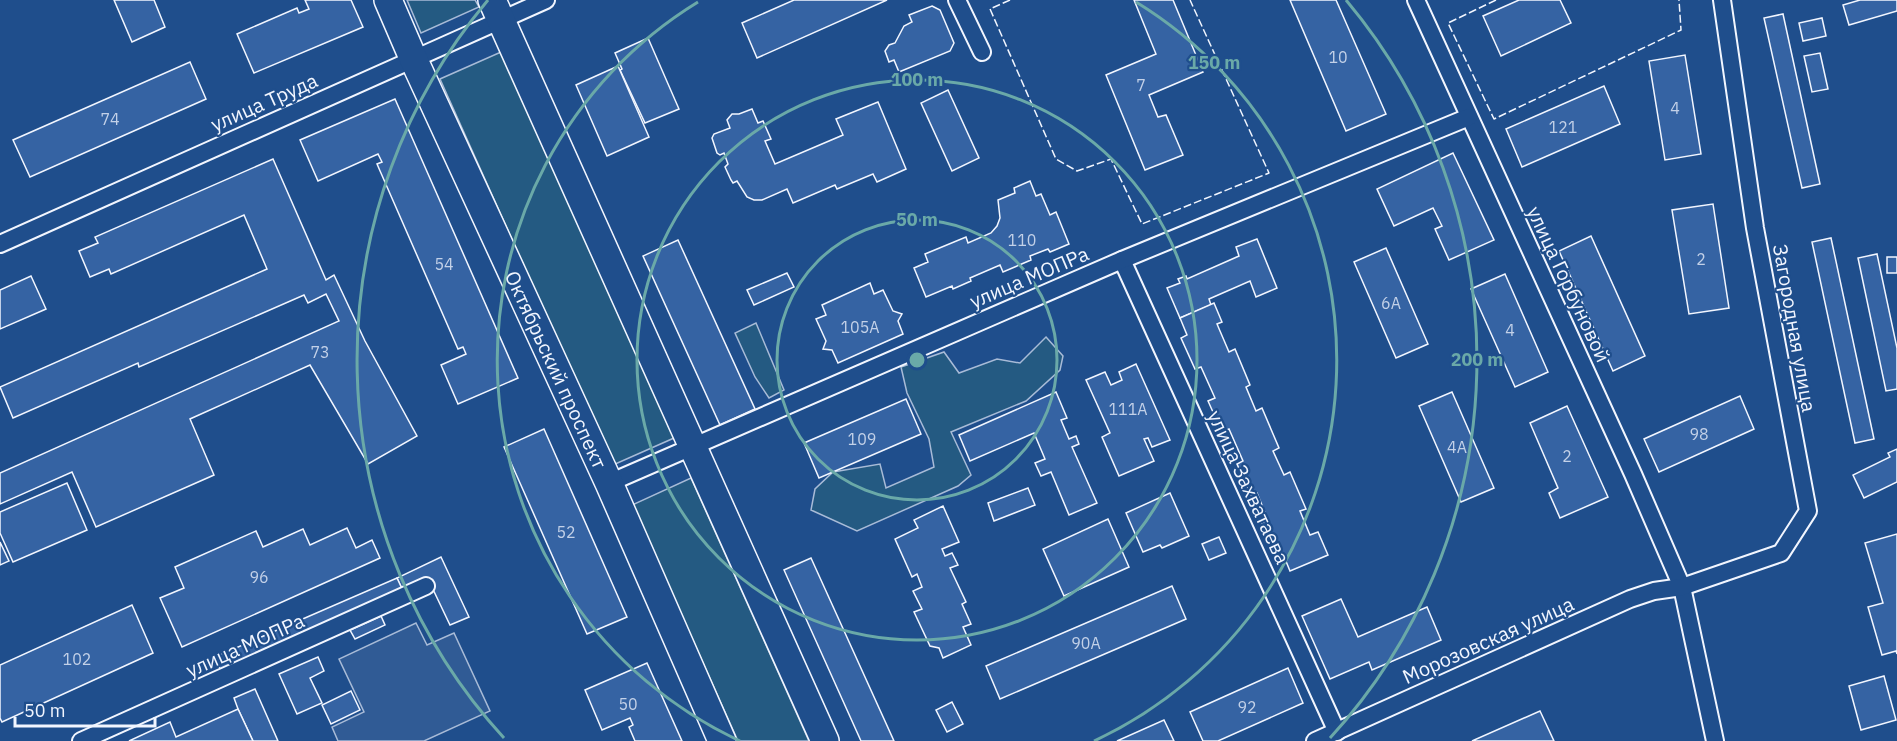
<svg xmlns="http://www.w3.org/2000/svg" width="1897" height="741" viewBox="0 0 1897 741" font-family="'IBM Plex Sans',sans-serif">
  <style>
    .green { fill: #245a82; stroke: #a8bbd7; stroke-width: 1.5 }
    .parking { fill: #305b95; stroke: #a8bbd7; stroke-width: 1.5 }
    .building { fill: #3563a3; stroke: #f2f6ff; stroke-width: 1.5 }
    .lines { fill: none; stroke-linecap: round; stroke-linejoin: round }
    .minor-casing { stroke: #f2f6ff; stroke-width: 20 }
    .primary-casing { stroke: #f2f6ff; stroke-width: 30 }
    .minor { stroke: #1f4e8c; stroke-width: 16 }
    .primary { stroke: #1f4e8c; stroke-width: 27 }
    .fence { stroke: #f2f6ff; stroke-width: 1.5; stroke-dasharray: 8 3; stroke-linecap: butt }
    .ring { fill: none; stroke: #6aa9a8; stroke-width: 3 }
    .labels { text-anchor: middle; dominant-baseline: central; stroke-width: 4.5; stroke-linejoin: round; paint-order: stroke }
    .number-label { font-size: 16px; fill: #c3d1e8 }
    .street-label { font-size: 20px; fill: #f2f6ff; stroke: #1f4e8c }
    .centre { fill: #6aa9a8; stroke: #1f4e8c; stroke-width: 3 }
    .ring-label { font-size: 18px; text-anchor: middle; font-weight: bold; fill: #6aa9a8; stroke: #1f4e8c; stroke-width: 4.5; stroke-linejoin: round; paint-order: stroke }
  </style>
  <rect width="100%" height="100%" fill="#1f4e8c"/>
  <!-- green -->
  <g class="green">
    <path d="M 407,0 L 475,0 L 479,7 L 421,33 Z"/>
    <path d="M 501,52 L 674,438 L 613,465 L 440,79 Z"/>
    <path d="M 756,323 L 784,390 L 769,398 L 755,377 L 735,333 Z"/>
    <path d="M 1046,337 L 1063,356 L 1060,370 L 1026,401 L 951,432 L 971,475 L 958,486 L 857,531 L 811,510 L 815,489 L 833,472 L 880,464 L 886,488 L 934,467 L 929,439 L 907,393 L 901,367 L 944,352 L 959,373 L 997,359 L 1020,363 Z"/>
    <path d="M 691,478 L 809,741 L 738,741 L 632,505 Z"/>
  </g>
  <!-- parking -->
  <path class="parking" d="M 416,623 L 427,645 L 454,633 L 490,711 L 424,741 L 338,741 L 332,727 L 364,712 L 339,659 Z"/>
  <!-- building -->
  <g class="building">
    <path d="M 114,0 L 154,0 L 165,27 L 132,42 Z"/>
    <path d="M 305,0 L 351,0 L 363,27 L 254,73 L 237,34 L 297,8 L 299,13 L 309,9 Z"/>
    <path d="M 794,0 L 887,0 L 757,58 L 742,23 Z"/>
    <path d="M 1134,0 L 1173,0 L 1203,72 L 1149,95 L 1158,117 L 1166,115 L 1183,155 L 1145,170 L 1106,75 L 1156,54 Z"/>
    <path d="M 1290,0 L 1336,0 L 1386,114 L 1346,131 Z"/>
    <path d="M 1519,0 L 1560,0 L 1571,23 L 1501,56 L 1483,16 Z"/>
    <path d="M 1860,0 L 1897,0 L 1897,11 L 1849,25 L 1843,5 Z"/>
    <path d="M 932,6 L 940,10 L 954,43 L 950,51 L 899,72 L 894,60 L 889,62 L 885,51 L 889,45 L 895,43 L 904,26 L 912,22 L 909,15 Z"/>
    <path d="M 1783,14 L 1820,184 L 1802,188 L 1764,18 Z"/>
    <path d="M 1822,18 L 1826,36 L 1803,41 L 1799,23 Z"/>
    <path d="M 648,38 L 679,109 L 645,123 L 620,70 L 622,69 L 615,53 Z"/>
    <path d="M 1820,53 L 1828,89 L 1812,92 L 1804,56 Z"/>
    <path d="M 1685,55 L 1701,154 L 1665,160 L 1649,61 Z"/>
    <path d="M 190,62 L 206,99 L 30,177 L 13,140 Z"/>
    <path d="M 618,66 L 649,137 L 607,156 L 576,85 Z"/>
    <path d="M 1604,86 L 1620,124 L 1522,167 L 1506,129 Z"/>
    <path d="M 948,90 L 979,158 L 952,171 L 921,103 Z"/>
    <path d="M 395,99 L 518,378 L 458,404 L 441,365 L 466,354 L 463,347 L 458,349 L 377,164 L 382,162 L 378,154 L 318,181 L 300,140 Z"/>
    <path d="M 878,102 L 906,169 L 877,182 L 873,174 L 837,189 L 835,185 L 793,203 L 787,189 L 762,200 L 754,200 L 747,197 L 737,181 L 733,183 L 731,180 L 725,167 L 728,164 L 724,153 L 720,155 L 717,153 L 712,138 L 714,134 L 730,128 L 727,120 L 732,114 L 739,114 L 752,109 L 758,123 L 763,121 L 771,139 L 765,141 L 775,164 L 843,135 L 836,119 Z"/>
    <path d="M 1453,153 L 1494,240 L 1449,260 L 1435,229 L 1442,226 L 1433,208 L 1394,226 L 1377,189 Z"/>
    <path d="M 273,159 L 326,280 L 334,275 L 365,341 L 417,436 L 368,464 L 310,365 L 190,419 L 214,475 L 96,527 L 72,472 L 0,504 L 0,473 L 339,321 L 326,294 L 308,303 L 304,295 L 139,367 L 138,363 L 13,418 L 0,387 L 267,269 L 244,215 L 111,274 L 109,269 L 90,277 L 79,251 L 98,243 L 95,237 Z"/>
    <path d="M 1030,181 L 1036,196 L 1041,194 L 1050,215 L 1056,212 L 1069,244 L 1050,252 L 1048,249 L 1030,256 L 1031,260 L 1003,272 L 1000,265 L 970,278 L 971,281 L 953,289 L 952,286 L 926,297 L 914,268 L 928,262 L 925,254 L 966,237 L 968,243 L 991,233 L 997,226 L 1000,218 L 998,200 L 1015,193 L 1014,188 Z"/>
    <path d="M 1713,204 L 1729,308 L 1689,314 L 1672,210 Z"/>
    <path d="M 1591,236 L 1645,356 L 1613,371 L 1559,251 Z"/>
    <path d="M 1831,238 L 1874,439 L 1855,443 L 1812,242 Z"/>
    <path d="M 1257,239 L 1277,288 L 1256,297 L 1250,281 L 1209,299 L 1211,305 L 1180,318 L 1167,288 L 1180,283 L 1178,279 L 1186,276 L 1187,279 L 1239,256 L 1236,247 Z"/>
    <path d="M 678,240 L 755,409 L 720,425 L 643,256 Z"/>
    <path d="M 1386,248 L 1428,344 L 1396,358 L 1354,262 Z"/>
    <path d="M 1877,254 L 1897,348 L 1897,389 L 1886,391 L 1858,258 Z"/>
    <rect x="1887" y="257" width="10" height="16"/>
    <path d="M 787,273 L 794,287 L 754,305 L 747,290 Z"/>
    <path d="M 1505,274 L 1548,372 L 1515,387 L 1471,289 Z"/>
    <path d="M 31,276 L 46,309 L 0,329 L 0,290 Z"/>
    <path d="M 870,283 L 874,294 L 883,290 L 893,311 L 902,314 L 898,321 L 903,334 L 838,363 L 832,350 L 823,349 L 826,341 L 816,319 L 826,315 L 822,305 Z"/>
    <path d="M 1214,303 L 1222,322 L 1217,324 L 1229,352 L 1235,349 L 1250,385 L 1246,387 L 1256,411 L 1262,408 L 1279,448 L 1273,451 L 1284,475 L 1290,472 L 1306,509 L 1300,511 L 1310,535 L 1318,532 L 1328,555 L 1290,571 L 1283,554 L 1276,557 L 1261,523 L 1268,520 L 1257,493 L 1251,495 L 1237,464 L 1243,461 L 1229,429 L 1222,432 L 1208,401 L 1215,398 L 1201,367 L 1195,369 L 1181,338 L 1187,335 L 1180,318 Z"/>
    <path d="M 1136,364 L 1170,440 L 1152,447 L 1148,438 L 1144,439 L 1154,461 L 1119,476 L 1102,437 L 1110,433 L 1086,380 L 1105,372 L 1111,385 L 1122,380 L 1119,372 Z"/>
    <path d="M 1056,392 L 1067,418 L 1061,420 L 1069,439 L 1076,436 L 1079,444 L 1072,447 L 1097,503 L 1069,515 L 1051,472 L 1041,476 L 1035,463 L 1045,459 L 1034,433 L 970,461 L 959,435 Z"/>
    <path d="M 1452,392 L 1494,488 L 1461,502 L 1419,406 Z"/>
    <path d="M 1740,396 L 1754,429 L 1659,472 L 1644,439 Z"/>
    <path d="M 906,399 L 921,434 L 819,478 L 804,443 Z"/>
    <path d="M 1567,406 L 1608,497 L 1560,518 L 1549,493 L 1558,488 L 1530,423 Z"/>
    <path d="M 544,429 L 627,617 L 587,634 L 504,447 Z"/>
    <path d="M 1897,449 L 1897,482 L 1864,498 L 1853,475 L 1890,457 L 1888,453 Z"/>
    <path d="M 67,483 L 87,530 L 13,562 L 0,533 L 0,512 Z"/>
    <path d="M 1028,488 L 1035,505 L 994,521 L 988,503 Z"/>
    <path d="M 1170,493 L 1189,536 L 1162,548 L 1160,545 L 1143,552 L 1126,513 Z"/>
    <path d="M 943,506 L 959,542 L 942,549 L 945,556 L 952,553 L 958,565 L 950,568 L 966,602 L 962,604 L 971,624 L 963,627 L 971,645 L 943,658 L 939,648 L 930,646 L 914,612 L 922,609 L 913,591 L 922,587 L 917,574 L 912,577 L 895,539 L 918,528 L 914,520 Z"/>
    <path d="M 1108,519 L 1129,567 L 1064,596 L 1043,549 Z"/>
    <path d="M 347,528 L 356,548 L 372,540 L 380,558 L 182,647 L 160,598 L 184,588 L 175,567 L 256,531 L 263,547 L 303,529 L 310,545 Z"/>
    <path d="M 1897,534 L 1897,654 L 1896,651 L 1882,655 L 1868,607 L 1883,603 L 1865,543 Z"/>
    <path d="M 1219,537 L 1226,553 L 1209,560 L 1202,544 Z"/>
    <path d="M 0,542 L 9,561 L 0,565 Z"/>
    <path d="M 441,557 L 469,617 L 450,625 L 429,581 L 404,593 L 397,578 Z"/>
    <path d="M 811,558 L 894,741 L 861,741 L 784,570 Z"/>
    <path d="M 397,578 L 404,593 L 221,671 L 215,657 Z"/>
    <path d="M 1172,586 L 1186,619 L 1000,699 L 986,666 Z"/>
    <path d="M 1341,599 L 1358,637 L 1427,607 L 1441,640 L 1372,670 L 1369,662 L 1330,679 L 1302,616 Z"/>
    <path d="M 132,605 L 153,653 L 2,722 L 0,718 L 0,665 Z"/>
    <path d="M 381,616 L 385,625 L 355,639 L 350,630 Z"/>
    <path d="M 318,657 L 324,671 L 310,678 L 322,703 L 297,714 L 279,674 Z"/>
    <path d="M 647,663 L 682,741 L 635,741 L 629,727 L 633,725 L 630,718 L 602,730 L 585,690 Z"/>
    <path d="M 1288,668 L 1303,703 L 1218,741 L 1203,741 L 1190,712 Z"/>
    <path d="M 1884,676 L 1896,720 L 1861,730 L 1849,686 Z"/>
    <path d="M 255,689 L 278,741 L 253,741 L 238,709 L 234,698 Z"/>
    <path d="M 351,691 L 360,710 L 331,724 L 322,705 Z"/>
    <path d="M 952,702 L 963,724 L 947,732 L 936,710 Z"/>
    <path d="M 238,709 L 253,741 L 129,741 L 170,722 L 176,737 Z"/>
    <path d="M 1540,711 L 1554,741 L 1472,741 Z"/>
    <path d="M 1164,720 L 1174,741 L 1117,741 Z"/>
  </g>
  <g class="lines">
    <!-- minor casing -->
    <g class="minor-casing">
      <g id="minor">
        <path d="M 957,0 L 982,52"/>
        <path d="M 1416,0 L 1633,474 L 1682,587 L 1715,741"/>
        <path d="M 0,244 L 546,0"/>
        <path d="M 1122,260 L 1337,732"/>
        <path d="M 609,483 L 1122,260 L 1469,117"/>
        <path d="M 81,741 L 426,586"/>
        <path d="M 1315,741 L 1630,599 L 1654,591 L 1682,587 L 1781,553 L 1808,511 L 1755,228 L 1722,0"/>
      </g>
    </g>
    <!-- primary casing -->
    <g class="primary-casing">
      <g id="primary">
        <path id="s1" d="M 388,0 L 413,58 L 609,483 L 722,741"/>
        <path d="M 492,0 L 825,741"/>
      </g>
    </g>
    <!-- minor -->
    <use href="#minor" class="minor"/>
    <!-- primary -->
    <use href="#primary" class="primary"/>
    <!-- fence -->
    <g class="fence">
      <path d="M 1010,0 L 990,9 L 1056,159 L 1077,171 L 1111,159 L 1142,224 L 1269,173 L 1190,0"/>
      <path d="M 1496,0 L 1448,23 L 1494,119 L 1681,30 L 1679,0"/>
    </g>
  </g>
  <!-- distance rings -->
  <g class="ring">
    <circle cx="917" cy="360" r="140"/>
    <circle cx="917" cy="360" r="280"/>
    <path d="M740 741A420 420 0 0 1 698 2M1136 2A420 420 0 0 1 1094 741"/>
    <path d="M504 738A560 560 0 0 1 488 0M1346 0A560 560 0 0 1 1330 738"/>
  </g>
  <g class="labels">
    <!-- number labels -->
    <g class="number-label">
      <text x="1338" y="57">10</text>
      <text x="1141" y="85">7</text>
      <text x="1675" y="108">4</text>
      <text x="110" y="119">74</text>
      <text x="1563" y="127">121</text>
      <text x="1022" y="240">110</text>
      <text x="1701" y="259">2</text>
      <text x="444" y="264">54</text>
      <text x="1391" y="303">6А</text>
      <text x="860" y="327">105А</text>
      <text x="1510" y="330">4</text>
      <text x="320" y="352">73</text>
      <text x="1128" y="409">111А</text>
      <text x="1699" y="434">98</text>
      <text x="862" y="439">109</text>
      <text x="1457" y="447">4А</text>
      <text x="1567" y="456">2</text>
      <text x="566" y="532">52</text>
      <text x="259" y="577">96</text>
      <text x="1086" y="643">90А</text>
      <text x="77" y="659">102</text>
      <text x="628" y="704">50</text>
      <text x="1247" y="707">92</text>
    </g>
    <!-- street labels -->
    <g class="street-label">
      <text transform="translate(264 102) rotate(-24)">улица Труда</text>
      <text transform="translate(1029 277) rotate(-23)">улица МОПРа</text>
      <text transform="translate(1569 284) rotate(65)">улица Горбуновой</text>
      <text transform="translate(1795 328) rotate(80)">Загородная улица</text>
      <text stroke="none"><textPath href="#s1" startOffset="406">Октябрьский проспект</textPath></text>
      <text transform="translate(1249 487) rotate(65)">улица Захватаева</text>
      <text transform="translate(1488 640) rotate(-24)">Морозовская улица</text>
      <text transform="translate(245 645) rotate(-24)">улица МОПРа</text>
    </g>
  </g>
  <circle cx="917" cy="360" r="9" class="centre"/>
  <g class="ring-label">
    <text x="1214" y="69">150 m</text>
    <text x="917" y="86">100 m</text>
    <text x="917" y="226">50 m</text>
    <text x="1477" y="366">200 m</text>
  </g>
  <!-- scale -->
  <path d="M15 717v9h140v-9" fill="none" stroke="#f2f6ff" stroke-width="3"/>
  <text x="24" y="717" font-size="18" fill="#f2f6ff" stroke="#1f4e8c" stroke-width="4.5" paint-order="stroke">50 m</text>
</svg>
